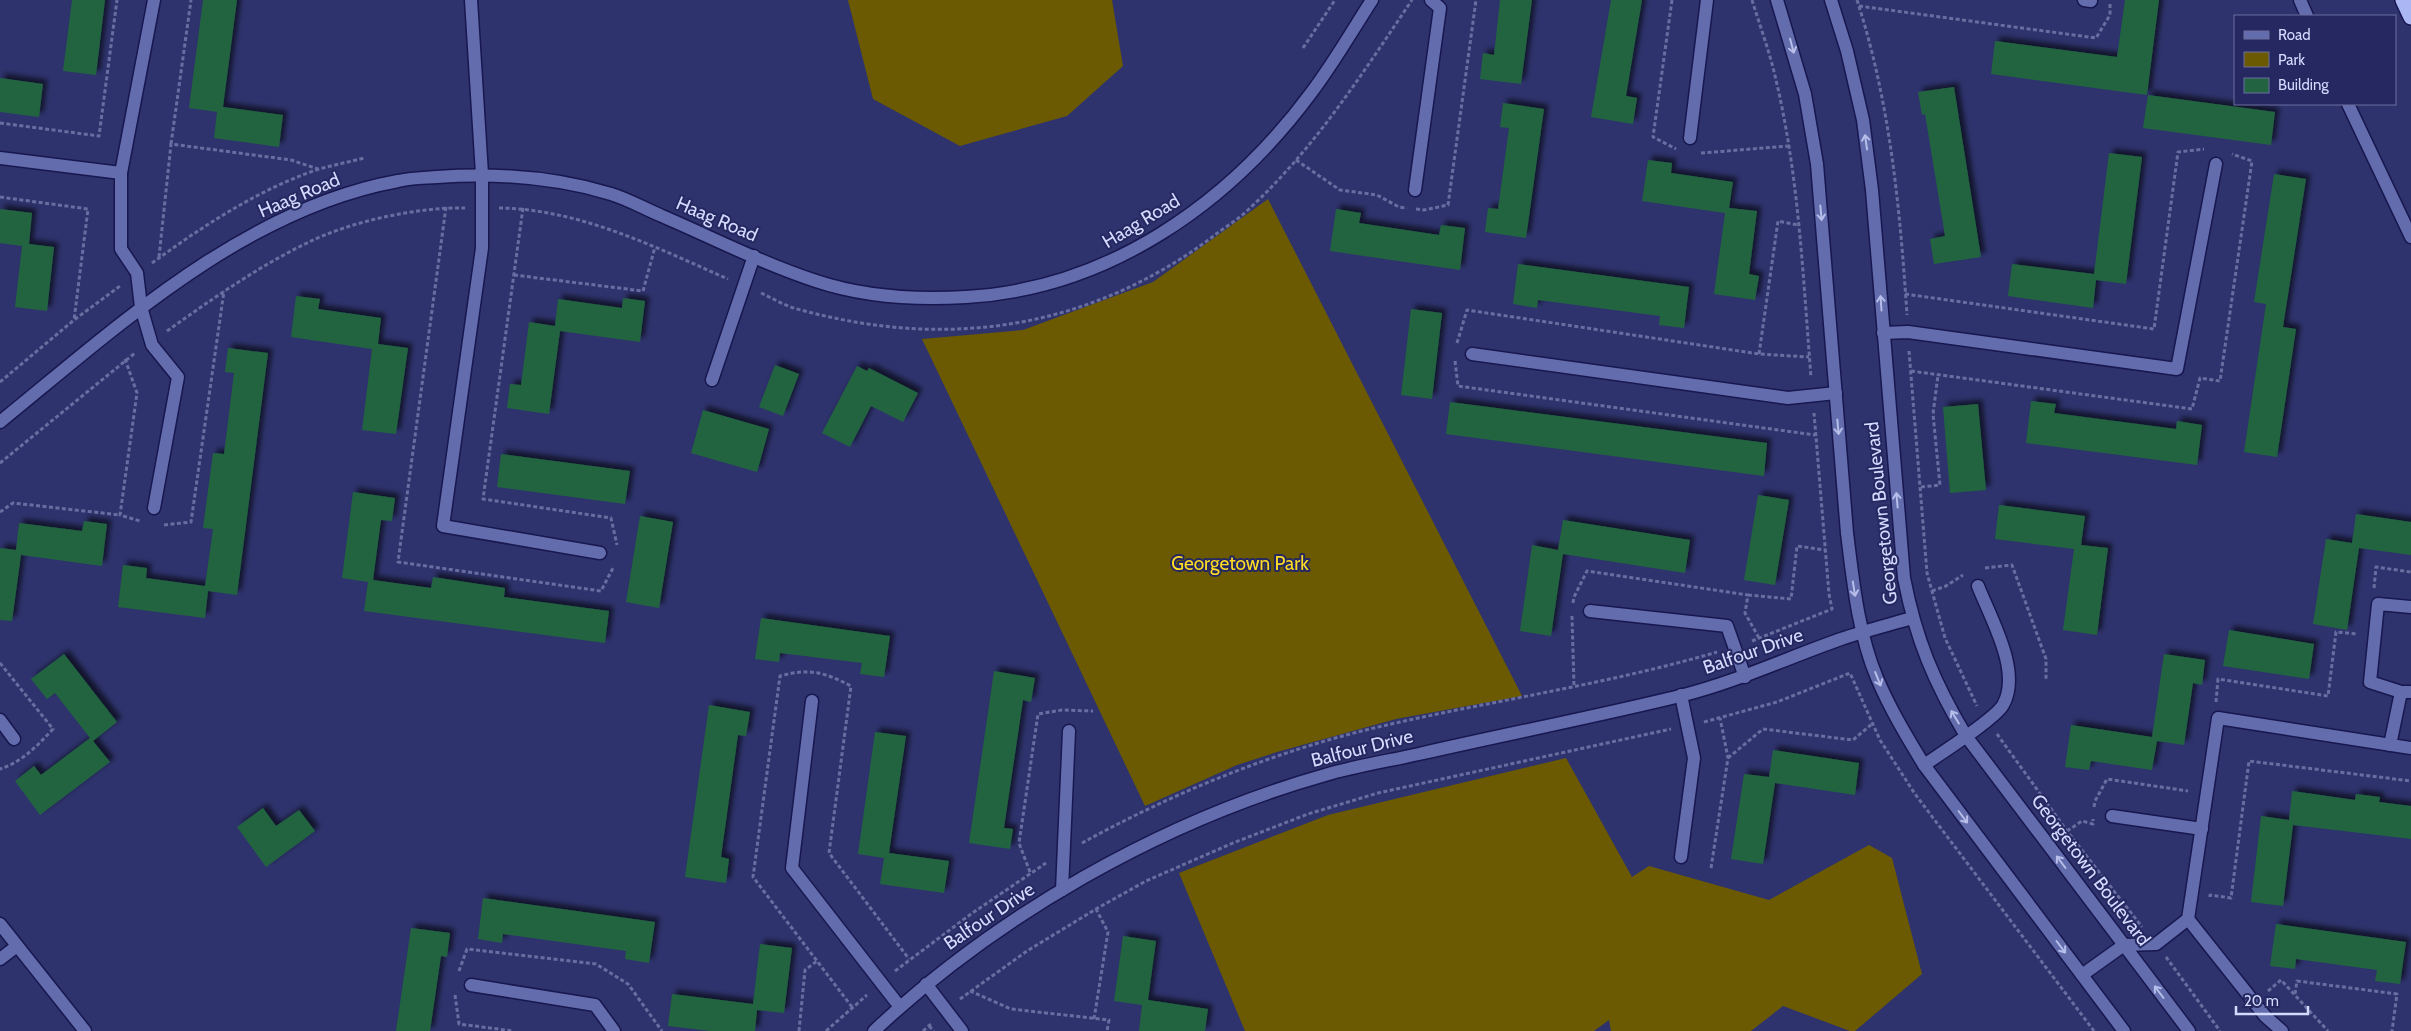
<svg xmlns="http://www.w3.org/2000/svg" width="2411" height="1031" viewBox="0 0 2411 1031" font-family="Cabin,sans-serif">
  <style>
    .green { fill: #6b5a01 }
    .building { fill: #226441; filter: url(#shadow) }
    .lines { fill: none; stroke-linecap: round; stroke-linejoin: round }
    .service-casing { stroke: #18174f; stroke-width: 15 }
    .minor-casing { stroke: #18174f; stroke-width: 15 }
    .tertiary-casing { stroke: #18174f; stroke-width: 15 }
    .motorway-casing { stroke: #18174f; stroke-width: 18 }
    .path { stroke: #696ea1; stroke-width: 3; stroke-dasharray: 4 2.5; stroke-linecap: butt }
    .service { stroke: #636cac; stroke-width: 12 }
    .minor { stroke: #636cac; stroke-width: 12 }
    .tertiary { stroke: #636cac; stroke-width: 12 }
    .motorway { stroke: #abb6f5; stroke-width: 15 }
    .oneway { stroke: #b7beea }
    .labels { text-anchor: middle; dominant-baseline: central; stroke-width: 4; stroke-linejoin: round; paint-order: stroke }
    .street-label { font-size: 19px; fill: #d3dafe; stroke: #252861 }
    .park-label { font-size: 19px; fill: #fedb24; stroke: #252861 }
  </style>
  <defs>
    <filter id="shadow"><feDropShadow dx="4.5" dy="-4.5" stdDeviation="2.5" flood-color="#0009"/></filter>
  </defs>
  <rect width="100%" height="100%" fill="#2e336d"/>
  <!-- green -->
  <g class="green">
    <path d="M 848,0 L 1112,0 L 1123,66 L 1067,116 L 960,146 L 873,99 Z"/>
    <path d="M 1268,199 L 1522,696 L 1396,719 L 1277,752 L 1237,765 L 1145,806 L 922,339 L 1023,330 L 1153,282 Z"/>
    <path d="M 1566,758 L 1632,877 L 1649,866 L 1769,900 L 1869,845 L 1892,858 L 1922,974 L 1855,1031 L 1850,1031 L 1783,1006 L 1751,1031 L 1611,1031 L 1609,1020 L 1594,1031 L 1245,1031 L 1179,873 L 1328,815 Z"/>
  </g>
  <!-- building -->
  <g class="building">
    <path d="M 72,0 L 105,0 L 96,75 L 63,71 Z"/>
    <path d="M 203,0 L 237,0 L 223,107 L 283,115 L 279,147 L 214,138 L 217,112 L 189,108 Z"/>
    <path d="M 1500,0 L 1532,0 L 1521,84 L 1480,79 L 1483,53 L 1494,55 Z"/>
    <path d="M 1611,0 L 1642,0 L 1626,96 L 1637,98 L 1633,124 L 1591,117 Z"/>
    <path d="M 2125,0 L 2159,0 L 2147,95 L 1991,74 L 1995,41 L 2117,57 Z"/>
    <path d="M 0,78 L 43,84 L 39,117 L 0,112 Z"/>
    <path d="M 1954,87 L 1981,257 L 1934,264 L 1930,239 L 1945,236 L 1925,114 L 1922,115 L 1918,92 Z"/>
    <path d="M 2148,95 L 2275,112 L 2271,145 L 2143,128 Z"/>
    <path d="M 1503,103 L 1544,109 L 1526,238 L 1485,232 L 1488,208 L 1498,209 L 1509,128 L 1500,127 Z"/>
    <path d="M 2109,153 L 2142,157 L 2126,284 L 2096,280 L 2093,308 L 2008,296 L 2012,264 L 2094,274 Z"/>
    <path d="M 1648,160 L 1672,163 L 1671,173 L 1733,182 L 1729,208 L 1757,211 L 1749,274 L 1759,276 L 1755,300 L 1714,294 L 1725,213 L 1642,201 Z"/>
    <path d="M 2274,174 L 2306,179 L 2283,327 L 2296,329 L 2277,457 L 2244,452 L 2266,304 L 2254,302 Z"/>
    <path d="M 0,209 L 32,213 L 29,244 L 54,247 L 47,311 L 15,307 L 22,246 L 0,243 Z"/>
    <path d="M 1336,209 L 1361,213 L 1359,223 L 1439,235 L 1441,225 L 1465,228 L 1460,270 L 1330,251 Z"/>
    <path d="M 1518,264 L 1689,287 L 1684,328 L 1659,325 L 1660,316 L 1538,300 L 1537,308 L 1513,304 Z"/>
    <path d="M 296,296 L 320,299 L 318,309 L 381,318 L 378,344 L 408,348 L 396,434 L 362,430 L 372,349 L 291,337 Z"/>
    <path d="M 623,298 L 645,301 L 640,342 L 560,331 L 549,414 L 507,408 L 510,384 L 521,385 L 529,322 L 555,326 L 558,299 L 622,308 Z"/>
    <path d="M 1411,309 L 1442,313 L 1432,399 L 1401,395 Z"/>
    <path d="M 228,348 L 268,353 L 237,595 L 208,591 L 205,618 L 118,607 L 123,565 L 147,568 L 146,578 L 205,586 L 213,529 L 203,528 L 213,453 L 224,454 L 234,373 L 225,372 Z"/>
    <path d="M 775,365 L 799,374 L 783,416 L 759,407 Z"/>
    <path d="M 857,366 L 867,371 L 869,368 L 918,393 L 903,422 L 871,406 L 850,447 L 822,433 Z"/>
    <path d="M 2031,401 L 2056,404 L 2054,413 L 2176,429 L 2177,421 L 2202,425 L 2197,465 L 2026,443 Z"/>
    <path d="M 1450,402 L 1767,443 L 1764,476 L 1446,434 Z"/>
    <path d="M 1978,404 L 1986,490 L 1950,493 L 1943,407 Z"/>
    <path d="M 703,410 L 769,429 L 757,472 L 691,453 Z"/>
    <path d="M 501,454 L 630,471 L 625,504 L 497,487 Z"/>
    <path d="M 353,492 L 395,498 L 392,521 L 381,520 L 373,580 L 431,588 L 433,577 L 505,588 L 504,597 L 609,611 L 605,643 L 364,611 L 368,582 L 342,578 Z"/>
    <path d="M 1758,495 L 1789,500 L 1775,585 L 1744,580 Z"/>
    <path d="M 1999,505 L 2085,516 L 2081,545 L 2108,548 L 2097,635 L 2063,630 L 2074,549 L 1995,539 Z"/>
    <path d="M 2356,514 L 2411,522 L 2411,555 L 2359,548 L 2347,630 L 2313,624 L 2326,539 L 2352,543 Z"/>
    <path d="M 640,516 L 673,522 L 659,608 L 626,602 Z"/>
    <path d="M 1563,520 L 1690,540 L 1685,573 L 1563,554 L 1551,636 L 1520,631 L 1532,545 L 1558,550 Z"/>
    <path d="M 84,521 L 107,524 L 102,566 L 21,555 L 12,621 L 0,620 L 0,548 L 16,550 L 19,523 L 82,531 Z"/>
    <path d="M 761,618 L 890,636 L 884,677 L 860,674 L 862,663 L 780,653 L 779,662 L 755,659 Z"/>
    <path d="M 2229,630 L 2314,644 L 2309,679 L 2223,666 Z"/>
    <path d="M 64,654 L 117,722 L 93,741 L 110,762 L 40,815 L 15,781 L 34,766 L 41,775 L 90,738 L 55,693 L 47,699 L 31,679 Z"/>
    <path d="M 2164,654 L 2205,660 L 2202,685 L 2193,683 L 2184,745 L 2157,741 L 2152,770 L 2091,761 L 2089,770 L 2065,767 L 2071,725 L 2152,737 Z"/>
    <path d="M 994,671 L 1035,678 L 1031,702 L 1023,700 L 1004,828 L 1013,829 L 1010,849 L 969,843 Z"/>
    <path d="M 709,705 L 750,712 L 746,736 L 738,735 L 721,857 L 729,859 L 726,883 L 685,877 Z"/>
    <path d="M 875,732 L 906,736 L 889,853 L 949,861 L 944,893 L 880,884 L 884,858 L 858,854 Z"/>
    <path d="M 1773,750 L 1859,763 L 1855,795 L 1775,783 L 1763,864 L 1731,859 L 1744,774 L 1769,777 Z"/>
    <path d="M 2292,791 L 2355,800 L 2356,794 L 2380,797 L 2379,802 L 2411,806 L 2411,839 L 2293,825 L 2283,906 L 2251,902 L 2261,816 L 2289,820 Z"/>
    <path d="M 263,808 L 276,826 L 299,810 L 315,831 L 266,867 L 237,827 Z"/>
    <path d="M 483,898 L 655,922 L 649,963 L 625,959 L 626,951 L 503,934 L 502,943 L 478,939 Z"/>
    <path d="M 2276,924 L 2406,942 L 2400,984 L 2375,981 L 2377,970 L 2296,959 L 2295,969 L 2270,966 Z"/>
    <path d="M 411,928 L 450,933 L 447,957 L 441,956 L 430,1031 L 396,1031 Z"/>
    <path d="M 1123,936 L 1156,941 L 1148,1000 L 1208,1009 L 1205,1031 L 1139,1031 L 1142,1005 L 1114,1001 Z"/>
    <path d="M 760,944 L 792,948 L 784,1013 L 757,1010 L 755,1031 L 711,1031 L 668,1026 L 672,994 L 753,1004 Z"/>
  </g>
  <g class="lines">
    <!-- service casing -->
    <g class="service-casing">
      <g id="service">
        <path d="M 154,0 L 121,173 L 121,249 L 137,273 L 141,307 L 152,345 L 178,377 L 154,508"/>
        <path d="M 471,0 L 482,174 L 482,248 L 443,526 L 600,553"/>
        <path d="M 2084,0 L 2091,1"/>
        <path d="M 1690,138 L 1707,0"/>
        <path d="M 0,158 L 121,173"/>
        <path d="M 1415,190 L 1440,8 L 1431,0"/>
        <path d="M 1883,333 L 1908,332 L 2177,369 L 2216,164"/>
        <path d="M 1472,354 L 1788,398 L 1836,393"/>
        <path d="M 712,380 L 754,256"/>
        <path d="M 2411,607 L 2378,604 L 2370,682 L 2401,692 L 2411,692"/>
        <path d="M 1590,611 L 1727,626 L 1745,677"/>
        <path d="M 1681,695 L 1694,758 L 1681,857"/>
        <path d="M 812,701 L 792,868 L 900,1007"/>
        <path d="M 0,720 L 14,739"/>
        <path d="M 2390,745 L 2401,692"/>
        <path d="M 1924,765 C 1940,754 1995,719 2003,705 C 2022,672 1991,619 1978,586"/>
        <path d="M 2112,816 L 2202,829"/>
        <path d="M 1062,890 L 1069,731"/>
        <path d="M 2188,919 L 2265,1016 L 2282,1031"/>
        <path d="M 2082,975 L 2124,945 L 2156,944 L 2188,919 L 2218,718 L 2411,748"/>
        <path d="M 926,984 L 962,1031"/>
        <path d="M 471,985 L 595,1005 L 614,1031"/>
      </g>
    </g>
    <!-- minor casing -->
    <g class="minor-casing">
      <g id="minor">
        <path d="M 1777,0 L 1805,94 L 1817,164 L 1847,533 C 1853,581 1858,633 1877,678 C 1890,709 1907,737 1924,765 L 2124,1031"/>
        <path d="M 1831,0 L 1847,51 L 1863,120 L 1872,190 L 1904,578 C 1916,640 1934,682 1966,736 L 2189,1031"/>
        <path d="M 0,422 C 117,327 244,209 398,181 C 410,178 424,178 437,177 C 495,173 555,177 611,194 C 628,199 645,209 662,216 C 713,238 764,264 816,281 C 864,297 916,300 966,297 C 1107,289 1228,205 1311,93 C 1333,64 1352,31 1372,0"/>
        <path d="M 0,959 L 17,946"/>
        <path d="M 874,1031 C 997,915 1162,821 1325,775 C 1355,766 1388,761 1419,754 C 1506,734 1594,717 1680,696 C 1736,682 1787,658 1841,639 C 1864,631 1888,625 1912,618"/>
      </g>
    </g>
    <!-- tertiary casing -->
    <g class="tertiary-casing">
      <g id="tertiary">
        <path d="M 2300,0 L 2307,16"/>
        <path d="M 2348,104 L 2411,237"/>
        <path d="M 0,924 L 85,1031"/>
      </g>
    </g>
    <!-- motorway casing -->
    <g class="motorway-casing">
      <path id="motorway" d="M 2403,0 L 2411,17"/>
    </g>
    <!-- path -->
    <g class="path">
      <path d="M 1672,0 L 1653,137 L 1676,149"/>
      <path d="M 1752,0 C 1760,26 1770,53 1776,80 C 1799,177 1803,278 1811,377"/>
      <path d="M 1857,0 C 1890,102 1900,208 1907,315"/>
      <path d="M 1859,6 L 2096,38 L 2110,15 L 2110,4"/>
      <path d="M 1303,48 L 1335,0"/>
      <path d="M 0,123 L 99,136 L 117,0"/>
      <path d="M 171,144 L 191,0"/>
      <path d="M 1701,153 L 1789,146"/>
      <path d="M 1296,160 L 1340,190 L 1377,195 L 1399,207 L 1407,208"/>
      <path d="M 0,197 L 88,209 L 74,320"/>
      <path d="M 446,207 L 398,562 L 601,591 L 614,566"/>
      <path d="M 499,208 C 579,209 655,247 728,279"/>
      <path d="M 523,208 L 483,499 L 611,518 L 617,545"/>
      <path d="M 1416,209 L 1424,210 L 1448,205 L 1476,0"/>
      <path d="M 159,257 L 171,144 L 291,160 L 318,169"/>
      <path d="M 152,263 C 203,226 259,189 319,169 C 334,165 349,162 364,158"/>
      <path d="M 514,275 L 643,291 L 655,247"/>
      <path d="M 761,293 C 774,299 787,307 801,310 C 948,350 1088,329 1211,238 C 1223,228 1238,220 1249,209 C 1315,148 1362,74 1412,0"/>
      <path d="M 1905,294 L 2154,329 L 2178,152 L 2204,149"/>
      <path d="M 167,331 C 212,299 259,266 309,242 C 352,221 418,207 465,208"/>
      <path d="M 1457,343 L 1467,310 L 1759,354 L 1809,357"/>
      <path d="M 1909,351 L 1927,573 L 1945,638 L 1977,706"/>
      <path d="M 1759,354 L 1778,221 L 1798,225"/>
      <path d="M 125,359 L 137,393 L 120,515 L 140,521"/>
      <path d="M 1455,361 L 1458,386 L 1815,435"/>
      <path d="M 1911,371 L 2192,409 L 2200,378 L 2220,381 L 2252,161 L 2232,154"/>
      <path d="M 0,382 L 74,320 L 120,286"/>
      <path d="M 0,463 L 135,353"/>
      <path d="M 1921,487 L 1940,485 L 1933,414 L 1938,375"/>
      <path d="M 0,512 L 13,503 L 120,515"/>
      <path d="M 164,525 L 191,522 L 224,291"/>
      <path d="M 1985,568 L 2012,565 L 2046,659 L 2046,681"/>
      <path d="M 2374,588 L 2376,567 L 2411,572"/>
      <path d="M 1932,591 L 1946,586 L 1963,575"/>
      <path d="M 1748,595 L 1791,599 L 1797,546 L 1825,550"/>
      <path d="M 1573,603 L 1574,597 L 1587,571 L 1748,595 L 1745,613 L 1759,638"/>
      <path d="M 1572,616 L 1574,686"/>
      <path d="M 1752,641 L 1832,609 L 1829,594 L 1814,413"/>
      <path d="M 0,663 L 53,729 C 37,746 22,762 0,769"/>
      <path d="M 2216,702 L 2218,679 L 2328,696 L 2336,632 L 2358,634"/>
      <path d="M 1704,722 L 1777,702 L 1850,673 L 1880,740 L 1915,794 L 2094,1031"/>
      <path d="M 1997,734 L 2067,831 L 2142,927"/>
      <path d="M 1728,758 L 1763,729 L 1853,740 L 1873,723"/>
      <path d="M 2094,807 L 2095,801 L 2107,779 L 2188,791"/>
      <path d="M 2067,831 L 2082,821 L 2093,824 L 2093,819"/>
      <path d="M 1082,843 C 1173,793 1273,752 1374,728 C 1488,701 1605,685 1717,652"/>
      <path d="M 1711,868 L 1728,758 L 1720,718"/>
      <path d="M 1030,872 L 1019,843 L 1038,714 L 1062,710 L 1093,711"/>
      <path d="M 2210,897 L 2210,895 L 2231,898 L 2249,761 L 2411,781"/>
      <path d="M 2166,957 L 2220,1031"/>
      <path d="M 459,971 L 467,949 L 596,964 L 628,984 L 662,1031"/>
      <path d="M 895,971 L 971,914 L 1046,863"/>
      <path d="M 970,991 L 1011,1009 L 1109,1020 L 1107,1031"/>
      <path d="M 2268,991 L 2281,980 L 2328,1031"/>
      <path d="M 2295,994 L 2297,981 L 2397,994 L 2392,1031"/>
      <path d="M 455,995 L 459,1024 L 513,1031"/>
      <path d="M 960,999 L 1027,951 L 1096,909 L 1146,881 L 1233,843 L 1308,814 L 1378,793 L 1671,729"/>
      <path d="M 852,1007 L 753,877 L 780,676 C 809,668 824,672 851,686 L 829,853 L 909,959"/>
      <path d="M 1094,1019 L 1108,932 L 1096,909"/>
      <path d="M 929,1026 L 934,1031"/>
      <path d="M 799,1031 L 805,970 L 817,961"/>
      <path d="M 826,1031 L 867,995"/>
      <path d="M 923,1031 L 932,1023"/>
    </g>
    <!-- service -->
    <use href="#service" class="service"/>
    <!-- minor -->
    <use href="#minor" class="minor"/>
    <!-- tertiary -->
    <use href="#tertiary" class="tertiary"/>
    <!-- motorway -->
    <use href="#motorway" class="motorway"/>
  </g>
  <!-- one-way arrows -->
  <defs><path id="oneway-shaft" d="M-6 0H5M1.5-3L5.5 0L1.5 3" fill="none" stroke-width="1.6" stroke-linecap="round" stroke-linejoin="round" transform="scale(1.25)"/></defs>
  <g class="oneway">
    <use href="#oneway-shaft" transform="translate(1792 46) rotate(75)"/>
    <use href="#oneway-shaft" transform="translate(1866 142) rotate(-98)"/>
    <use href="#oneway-shaft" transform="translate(1821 213) rotate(85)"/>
    <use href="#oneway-shaft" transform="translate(1881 303) rotate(-94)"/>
    <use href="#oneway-shaft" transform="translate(1838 427) rotate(85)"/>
    <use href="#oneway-shaft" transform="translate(1897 500) rotate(-95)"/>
    <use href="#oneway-shaft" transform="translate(1854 589) rotate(81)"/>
    <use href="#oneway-shaft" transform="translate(1878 679) rotate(68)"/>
    <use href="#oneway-shaft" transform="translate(1955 717) rotate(-121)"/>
    <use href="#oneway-shaft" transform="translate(1963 817) rotate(53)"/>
    <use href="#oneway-shaft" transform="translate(2061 862) rotate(-127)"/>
    <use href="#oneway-shaft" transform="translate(2061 947) rotate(53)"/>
    <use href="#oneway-shaft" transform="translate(2159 992) rotate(-127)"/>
  </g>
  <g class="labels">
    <!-- street labels -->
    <g class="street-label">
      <text transform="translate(299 195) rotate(-23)">Haag Road</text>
      <text transform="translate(717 219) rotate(23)">Haag Road</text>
      <text transform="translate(1141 221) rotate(-31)">Haag Road</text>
      <text transform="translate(1881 513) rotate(-96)">Georgetown Boulevard</text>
      <text transform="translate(1753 651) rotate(-19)">Balfour Drive</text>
      <text transform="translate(1362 748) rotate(-14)">Balfour Drive</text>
      <text transform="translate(2091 870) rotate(53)">Georgetown Boulevard</text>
      <text transform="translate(989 916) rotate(-34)">Balfour Drive</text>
    </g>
    <!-- park labels -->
    <g class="park-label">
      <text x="1240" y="563">Georgetown Park</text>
    </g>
  </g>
  <!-- legend -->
  <rect x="2234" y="15" width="162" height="90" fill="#252861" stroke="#6b6fa0"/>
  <rect x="2244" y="31" width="25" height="8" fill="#636cac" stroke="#6b6fa0"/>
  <text x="2278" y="40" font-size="15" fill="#d3dafe">Road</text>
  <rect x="2244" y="52" width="25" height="15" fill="#6b5a01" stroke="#6b6fa0"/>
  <text x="2278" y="65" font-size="15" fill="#d3dafe">Park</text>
  <rect x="2244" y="78" width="25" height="15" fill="#226441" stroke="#6b6fa0"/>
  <text x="2278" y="90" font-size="15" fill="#d3dafe">Building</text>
  <!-- scale -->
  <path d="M2236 1006v8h72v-8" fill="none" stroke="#d3dafe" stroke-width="2.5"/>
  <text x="2244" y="1006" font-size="15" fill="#d3dafe" stroke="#252861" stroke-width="4" paint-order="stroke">20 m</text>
</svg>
